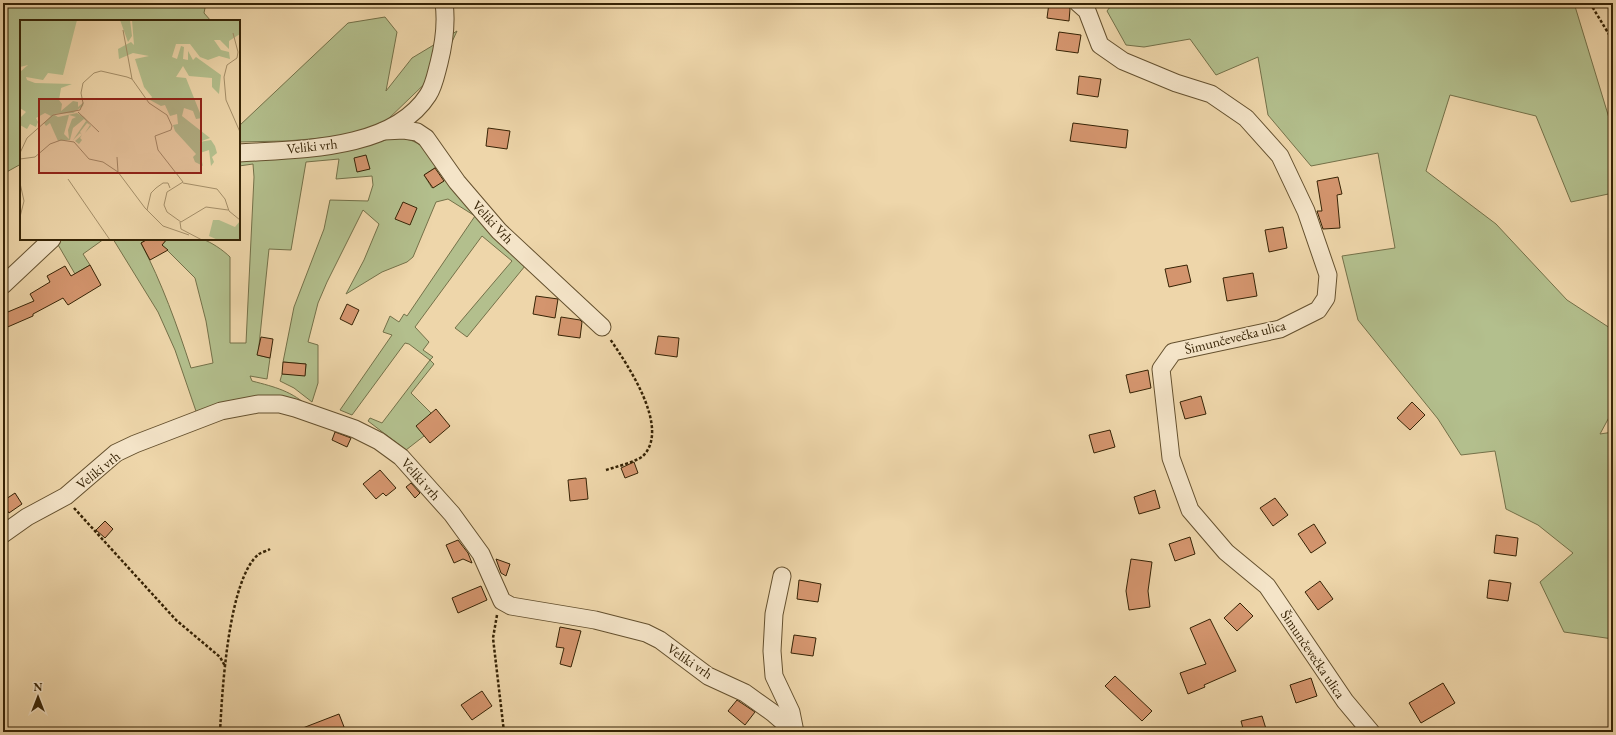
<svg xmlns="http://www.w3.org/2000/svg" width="1616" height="735" viewBox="0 0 1616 735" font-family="'EB Garamond',serif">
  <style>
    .green { fill: #b3bf8d; stroke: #747149 }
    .building { fill: #d4956e; stroke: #362305 }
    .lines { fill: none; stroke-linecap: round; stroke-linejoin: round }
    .minor-casing { stroke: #64502e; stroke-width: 19 }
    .path { stroke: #362305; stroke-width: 2.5; stroke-dasharray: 3 2; stroke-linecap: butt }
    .minor { stroke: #f4e4c8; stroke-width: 17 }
    .labels { text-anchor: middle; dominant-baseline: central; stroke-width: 3.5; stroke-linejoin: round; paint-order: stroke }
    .street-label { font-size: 14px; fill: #362305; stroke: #f4e4c8 }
    .inset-road { fill: none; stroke: #a48e68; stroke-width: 1 }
    .view { fill: #8f2418; fill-opacity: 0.15; stroke: #8f2418; stroke-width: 2 }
    .inset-edge { fill: none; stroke: #362305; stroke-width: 2 }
  </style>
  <rect width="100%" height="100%" fill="#eed6aa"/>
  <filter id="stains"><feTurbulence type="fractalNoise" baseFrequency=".005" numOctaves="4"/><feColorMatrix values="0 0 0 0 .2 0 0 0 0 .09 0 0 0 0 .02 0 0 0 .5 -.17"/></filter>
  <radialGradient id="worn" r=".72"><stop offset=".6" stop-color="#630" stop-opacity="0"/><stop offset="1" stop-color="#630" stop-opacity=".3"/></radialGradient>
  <!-- green -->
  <g class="green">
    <path d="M 3,3 L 206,3 L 204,13 L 211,21 L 21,21 L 21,164 L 3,174 Z"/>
    <path d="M 1113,3 L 1574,3 L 1613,131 L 1613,193 L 1571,202 L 1536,116 L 1450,95 L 1426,171 L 1496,224 L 1567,300 L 1613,330 L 1613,410 L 1600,434 L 1613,432 L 1613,639 L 1564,632 L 1540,582 L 1573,553 L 1538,525 L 1506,509 L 1495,451 L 1461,455 L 1438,419 L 1358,320 L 1342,256 L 1395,248 L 1378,153 L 1311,166 L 1268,115 L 1258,57 L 1216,75 L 1190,39 L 1144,47 L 1126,45 L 1107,11 Z"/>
    <path d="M 385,17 L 397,32 L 386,91 L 412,58 L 457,31 L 439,70 L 384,123 L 347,136 L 286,141 L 239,142 L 239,126 L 348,23 Z"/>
    <path d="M 386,136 C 416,140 421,140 436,167 L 424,175 L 432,188 L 445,180 L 448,181 L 525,266 L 467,337 L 455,328 L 512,261 L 482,236 L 415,327 L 429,342 L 423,350 L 433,357 L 430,360 L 434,364 L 411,393 L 431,413 L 424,436 L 406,450 L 368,421 L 370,418 L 382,423 L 430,360 L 409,344 L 405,343 L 352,415 L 340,410 L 392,335 L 383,332 L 390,316 L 399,322 L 404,314 L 407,316 L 475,216 L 448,199 L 436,202 L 413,257 L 407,262 L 382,272 L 346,294 L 364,260 L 379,224 L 363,210 L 327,282 L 318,303 L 308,342 L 318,345 L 318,383 L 312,402 L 294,388 L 280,381 L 282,374 L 305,375 L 306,364 L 283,362 L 294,307 L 324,229 L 330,200 L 368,201 L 373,185 L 372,176 L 336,179 L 339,159 L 306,162 L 291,250 L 269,249 L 258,355 L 270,358 L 267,379 L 250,376 L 252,381 C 275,387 292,391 310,408 L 198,417 L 175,350 L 158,312 L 113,239 L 148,239 L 141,243 C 162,283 177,325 191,368 L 213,363 L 206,321 L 195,278 L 162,245 L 167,239 C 176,239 195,236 202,239 C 211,242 223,250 230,257 L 230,343 L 246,343 L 254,177 L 253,164 L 239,166 L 239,155 Z"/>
    <path d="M 63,239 L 104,239 L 83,254 L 90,265 L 75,274 L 57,243 Z"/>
  </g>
  <!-- building -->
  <g class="building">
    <path d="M 1049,3 L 1068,3 L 1070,9 L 1069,21 L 1047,18 Z"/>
    <path d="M 1059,32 L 1081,35 L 1078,53 L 1056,50 Z"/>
    <path d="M 1079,76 L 1101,79 L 1098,97 L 1077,94 Z"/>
    <path d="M 1073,123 L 1128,130 L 1126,148 L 1070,141 Z"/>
    <path d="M 488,128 L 510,131 L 507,149 L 486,146 Z"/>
    <path d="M 366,155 L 370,169 L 357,172 L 354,158 Z"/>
    <path d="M 435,168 L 444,181 L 433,188 L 424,175 Z"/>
    <path d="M 1338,177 L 1342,194 L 1337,195 L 1340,228 L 1323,229 L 1317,211 L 1322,211 L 1317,181 Z"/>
    <path d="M 403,202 L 417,208 L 410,225 L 395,219 Z"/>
    <path d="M 1283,227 L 1287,248 L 1269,252 L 1265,230 Z"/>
    <path d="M 148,239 L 167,239 L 162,245 L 168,250 L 150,260 L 141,243 Z"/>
    <path d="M 90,265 L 101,285 L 68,305 L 63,298 L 33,314 L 33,316 L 3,329 L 3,314 L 34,301 L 30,294 L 50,282 L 47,276 L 65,266 L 71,276 Z"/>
    <path d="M 1187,265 L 1191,282 L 1169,287 L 1165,269 Z"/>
    <path d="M 1253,273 L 1257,296 L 1227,301 L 1223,278 Z"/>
    <path d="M 536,296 L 558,299 L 555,318 L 533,314 Z"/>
    <path d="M 347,304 L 359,310 L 352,325 L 340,319 Z"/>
    <path d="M 561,317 L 580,320 L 582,322 L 580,338 L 558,335 Z"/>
    <path d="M 658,336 L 679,338 L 677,357 L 655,354 Z"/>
    <path d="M 261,337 L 273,339 L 270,358 L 257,355 Z"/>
    <path d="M 283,362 L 306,364 L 305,376 L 282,374 Z"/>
    <path d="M 1148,370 L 1151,388 L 1130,393 L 1126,375 Z"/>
    <path d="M 1201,396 L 1206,414 L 1185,419 L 1180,402 Z"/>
    <path d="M 1412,402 L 1425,415 L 1410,430 L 1397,418 Z"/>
    <path d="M 436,409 L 450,426 L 430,443 L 416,426 Z"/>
    <path d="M 1110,430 L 1115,447 L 1094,453 L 1089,435 Z"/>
    <path d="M 335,432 L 351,438 L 347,447 L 332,440 Z"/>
    <path d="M 634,462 L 638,473 L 625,478 L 621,468 Z"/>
    <path d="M 380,470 L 396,488 L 386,496 L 383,493 L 376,499 L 363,484 Z"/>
    <path d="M 586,478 L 588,499 L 570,501 L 568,480 Z"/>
    <path d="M 411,483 L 420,493 L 415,498 L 406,487 Z"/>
    <path d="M 1155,490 L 1160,508 L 1139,514 L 1134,497 Z"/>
    <path d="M 15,493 L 22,504 L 9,513 L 3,504 L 3,501 Z"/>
    <path d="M 1275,498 L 1288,515 L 1273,526 L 1260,508 Z"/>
    <path d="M 105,521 L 113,529 L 105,538 L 96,530 Z"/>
    <path d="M 1314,524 L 1326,543 L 1311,553 L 1298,534 Z"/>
    <path d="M 1496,535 L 1518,538 L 1516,556 L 1494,553 Z"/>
    <path d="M 1190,537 L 1195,554 L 1175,561 L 1169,544 Z"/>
    <path d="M 458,540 L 468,553 L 472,563 L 463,559 L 454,563 L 446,545 Z"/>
    <path d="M 496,559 L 510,564 L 506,576 L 501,573 Z"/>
    <path d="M 1131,559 L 1152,562 L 1148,591 L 1150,607 L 1129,610 L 1126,591 Z"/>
    <path d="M 799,580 L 821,584 L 818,602 L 797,599 Z"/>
    <path d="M 1489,580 L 1511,583 L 1508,601 L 1487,598 Z"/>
    <path d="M 1320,581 L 1333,599 L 1318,610 L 1305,592 Z"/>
    <path d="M 481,586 L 487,600 L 458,613 L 452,598 Z"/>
    <path d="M 1240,603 L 1253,616 L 1237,631 L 1224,618 Z"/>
    <path d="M 1210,619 L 1236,671 L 1204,685 L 1205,687 L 1188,694 L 1180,673 L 1206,664 L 1190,628 Z"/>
    <path d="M 560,627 L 581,631 L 571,667 L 560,664 L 564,648 L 556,647 Z"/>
    <path d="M 794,635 L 816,638 L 813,656 L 791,653 Z"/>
    <path d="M 1115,676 L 1152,711 L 1142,721 L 1105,686 Z"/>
    <path d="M 1311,678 L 1317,696 L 1296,703 L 1290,685 Z"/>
    <path d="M 1443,683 L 1455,703 L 1421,723 L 1409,703 Z"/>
    <path d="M 482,691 L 492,706 L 472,720 L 461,705 Z"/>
    <path d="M 737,700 L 755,712 L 745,725 L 728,711 Z"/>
    <path d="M 339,714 L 346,732 L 295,732 L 295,731 Z"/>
    <path d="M 1262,716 L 1267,732 L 1244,732 L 1241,721 Z"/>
  </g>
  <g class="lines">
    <!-- minor casing -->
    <g class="minor-casing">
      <g id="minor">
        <path d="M 1078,3 L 1087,11 L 1100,45 L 1123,61 L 1176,83 L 1211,94 L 1246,118 L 1280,156 L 1306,211 L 1328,275 L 1326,298 L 1318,310 L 1280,329 L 1173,352 L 1161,369 L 1171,458 L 1190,510 L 1226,552 L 1267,586 L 1345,701 L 1371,732"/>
        <path d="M 384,131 L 404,130 L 417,132 L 426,138 L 457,182 L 499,231 L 602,327"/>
        <path d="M 239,153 C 298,149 392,151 428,95 C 434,86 436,74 439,63 C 444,43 447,24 444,3"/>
        <path d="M 3,285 L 52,239"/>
        <path d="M 3,534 L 27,517 L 66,496 L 116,453 L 135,444 L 221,411 L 258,404 L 280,404 L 295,408 L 355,429 L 379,441 L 401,457 L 452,514 L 481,554 L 502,601 L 511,606 L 595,620 L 646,633 L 660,640 L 708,676 L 745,693 L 773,713 L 795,732"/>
        <path d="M 782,576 L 774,614 L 772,651 L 774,676 L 791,712 L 795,732"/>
      </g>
    </g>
    <!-- path -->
    <g class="path">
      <path d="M 1590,3 L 1613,41"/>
      <path d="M 606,470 C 615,467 636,462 643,456 C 671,428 627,364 610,339"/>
      <path d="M 74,508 L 176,620 L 220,657 L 225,666"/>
      <path d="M 497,615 L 493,638 L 504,732"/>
      <path d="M 220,732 C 222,694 228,578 259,554 C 262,552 267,551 270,549"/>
    </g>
    <!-- minor -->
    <use href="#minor" class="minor"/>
  </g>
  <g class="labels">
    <!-- street labels -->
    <g class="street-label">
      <text transform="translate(312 146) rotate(-6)">Veliki vrh</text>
      <text transform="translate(493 222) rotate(47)">Veliki Vrh</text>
      <text transform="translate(1235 337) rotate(-14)">Šimunčevečka ulica</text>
      <text transform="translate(98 470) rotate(-39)">Veliki vrh</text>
      <text transform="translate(421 479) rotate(48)">Veliki vrh</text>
      <text transform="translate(1313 654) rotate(56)">Šimunčevečka ulica</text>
      <text transform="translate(690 661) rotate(34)">Veliki vrh</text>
    </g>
  </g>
  <!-- overview -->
  <g transform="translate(20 20)">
    <rect width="220" height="220" fill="#eed6aa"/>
    <path d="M 0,0 L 57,0 L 43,55 L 28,53 L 23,60 L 6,57 L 7,60 L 15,63 L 52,64 L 41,68 L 39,80 L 42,84 L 41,91 L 53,81 L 58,82 L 58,87 L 64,82 L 63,86 L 53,93 L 33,94 L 38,97 L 57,93 L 64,97 L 71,106 L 65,113 L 70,105 L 67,103 L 60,112 L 62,115 L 60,118 L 62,120 L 59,124 L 55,121 L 62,115 L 60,113 L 53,120 L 66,101 L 64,99 L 53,108 L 55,100 L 50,120 L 38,121 L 30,103 L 26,106 L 24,103 L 31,96 L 25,93 L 16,98 L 18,102 L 16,107 L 10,104 L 7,109 L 0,105 L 0,98 L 6,92 L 0,88 L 0,52 L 8,45 L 0,47 ZM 49,95 L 56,97 L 52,99 L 48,110 L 49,119 L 44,114 ZM 100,0 L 110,0 L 112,16 L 108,22 ZM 112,0 L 220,0 L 220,14 L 209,21 L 209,29 L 200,20 L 194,20 L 201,30 L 209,32 L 210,39 L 199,36 L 188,40 L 180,37 L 170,24 L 156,24 L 152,37 L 157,39 L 161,26 L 164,27 L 163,39 L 168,40 L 168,31 L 173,40 L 176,37 L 201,55 L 199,74 L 192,67 L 192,58 L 169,56 L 163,46 L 156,57 L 166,58 L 182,98 L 176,99 L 173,91 L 164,88 L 162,96 L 190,118 L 179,122 L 191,120 L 195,126 L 197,133 L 192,137 L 194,142 L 191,146 L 189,130 L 180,133 L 183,146 L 175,142 L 173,137 L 176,134 L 155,111 L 153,105 L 158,104 L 157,94 L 150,96 L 145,85 L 141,86 L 130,80 L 132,77 L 124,67 L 115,39 L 129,36 L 113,33 L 99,39 L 98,29 L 111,22 L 114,25 ZM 193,200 L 199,200 L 215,207 L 220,201 L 220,220 L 198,220 L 189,216 Z" fill="#b3bf8d" fill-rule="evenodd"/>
    <path class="inset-road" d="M 103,10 L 112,59M 213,13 L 218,32 L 217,38M 217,38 L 207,45 L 204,57 L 206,80 L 220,112M 58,92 L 79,112M 0,133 L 7,118 L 33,95 L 60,90 L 63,83 L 61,73 L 63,63 L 74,53 L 81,51 L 107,57 L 112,59 L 129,83 L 147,95 L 152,106 L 151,110 L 135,116 L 138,130 L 163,162 L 147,172 L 144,185 L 147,192 L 161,202 L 186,187 L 208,190M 97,137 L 98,152M 0,139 L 15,137 L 30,124 L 41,120 L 54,122 L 69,139 L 83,142 L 98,152 L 125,188 L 143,206 L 169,215M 48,159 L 90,220M 0,163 L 4,181 L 0,197M 163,163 L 197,169 L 205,179 L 209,191 L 220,200M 0,173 L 0,189M 127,190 L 131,173 L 136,168 L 143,163 L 148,163 L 150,168M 160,202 L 161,209 L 182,220"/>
    <path class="view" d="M 19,79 L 181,79 L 181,153 L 19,153 Z"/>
    <rect width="220" height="220" class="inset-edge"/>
  </g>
  <!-- margin -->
  <rect width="1616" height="735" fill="none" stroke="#eed6aa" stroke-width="16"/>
  <rect x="4" y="4" width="1608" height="727" fill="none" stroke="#362305" stroke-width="2"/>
  <rect x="8" y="8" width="1600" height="719" fill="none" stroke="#362305"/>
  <!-- north arrow -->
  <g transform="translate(38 697)" stroke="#f4e4c8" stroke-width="3" paint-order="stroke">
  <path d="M0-3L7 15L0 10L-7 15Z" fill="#362305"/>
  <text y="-6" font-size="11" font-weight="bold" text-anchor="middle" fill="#362305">N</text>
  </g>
  <rect width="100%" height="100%" filter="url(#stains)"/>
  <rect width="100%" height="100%" fill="url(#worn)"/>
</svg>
